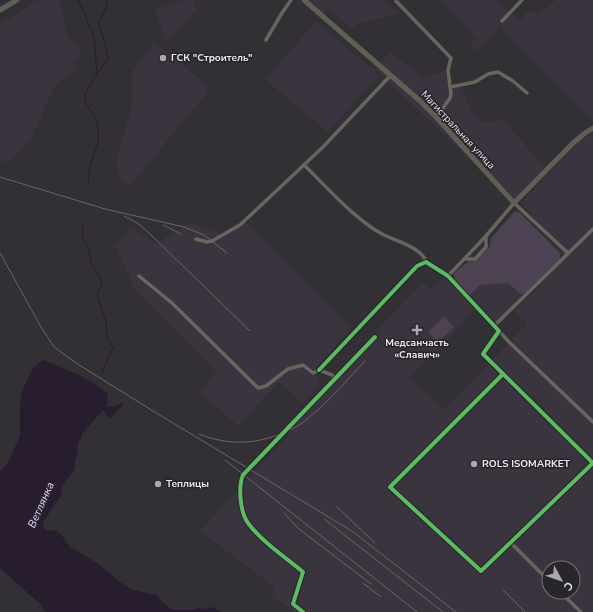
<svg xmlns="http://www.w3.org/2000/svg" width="593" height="612" viewBox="0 0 593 612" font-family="'Nunito Sans',sans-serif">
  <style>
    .built { fill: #3a343e; fill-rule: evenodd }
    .green { fill: #4c4252 }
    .water { fill: #281c2f }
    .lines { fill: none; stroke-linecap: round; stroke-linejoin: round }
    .stream { stroke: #281c2f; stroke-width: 1 }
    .street { stroke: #66665e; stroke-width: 3.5 }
    .secondary { stroke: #5f5f54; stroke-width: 5 }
    .rail { stroke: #686765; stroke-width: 1 }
    .cycleway-casing { stroke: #28252b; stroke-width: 6 }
    .cycleway { stroke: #5cba63; stroke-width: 4 }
    .poi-dot { fill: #aaa8ac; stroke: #28252b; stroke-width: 1.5 }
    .labels { text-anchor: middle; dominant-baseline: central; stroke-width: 3; stroke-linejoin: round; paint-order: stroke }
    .poi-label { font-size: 10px; font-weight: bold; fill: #ebe9ed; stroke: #28252b; text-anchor: start }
    .street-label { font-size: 10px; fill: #ebe9ed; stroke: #28252b }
    .water-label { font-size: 11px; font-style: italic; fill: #eacdff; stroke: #28252b }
  </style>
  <rect width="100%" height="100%" fill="#323034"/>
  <!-- built -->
  <g class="built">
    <path d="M 46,0 L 60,0 L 66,31 L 71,40 L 77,45 L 82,51 L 73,63 L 77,67 L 54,87 L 31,139 L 8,162 L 0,160 L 0,24 L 34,3 Z"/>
    <path d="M 190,0 L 193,0 L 197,9 L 174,35 L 166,40 L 155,9 Z"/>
    <path d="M 306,0 L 384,0 L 398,14 L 357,24 L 352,29 L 328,8 L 323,16 Z"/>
    <path d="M 440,0 L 496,0 L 520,21 L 528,11 L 539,13 L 556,0 L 593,0 L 593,122 L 499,27 L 477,51 L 470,45 L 477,38 Z"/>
    <path d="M 316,22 L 379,75 L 328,132 L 265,79 Z"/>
    <path d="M 154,42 L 207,85 L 205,95 L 130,186 L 121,180 L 116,162 L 131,110 L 132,73 Z"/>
    <path d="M 390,52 L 424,78 L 448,70 L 450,87 L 461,86 L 471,110 L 481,122 L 496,122 L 502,118 L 545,168 L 512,200 L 375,69 Z"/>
    <path d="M 593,132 L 593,612 L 294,612 L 272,596 L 276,588 L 200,531 L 291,432 L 288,429 L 373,340 L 371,337 L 423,282 L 431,289 L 448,276 L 468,297 L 480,285 L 508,283 L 523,297 L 494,326 L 477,307 L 463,321 L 464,323 L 410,377 L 444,410 L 527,324 L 514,312 L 539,286 L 538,284 L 565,257 L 521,203 L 576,144 L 585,136 ZM 549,568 L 573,568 L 573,592 L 549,592 Z"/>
    <path d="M 242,219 L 352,327 L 315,369 L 320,385 L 303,403 L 279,382 L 238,426 L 200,392 L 217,372 L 136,291 L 115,246 L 130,228 L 156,244 L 190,223 L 221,234 Z"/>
  </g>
  <!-- green -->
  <g class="green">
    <path d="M 515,211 L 519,212 L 560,253 L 560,259 L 524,294 L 520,294 L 508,283 L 480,285 L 468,297 L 454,279 L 454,273 L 469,261 L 475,261 L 490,246 L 491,238 Z"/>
    <path d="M 444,317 L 445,317 L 454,327 L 438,342 L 428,332 Z"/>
  </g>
  <!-- water -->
  <path class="water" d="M 43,360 C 62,367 93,380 108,394 L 107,406 L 114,407 L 121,403 L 123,405 L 110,418 L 107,416 L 104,411 L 102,411 L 82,434 L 81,439 L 78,443 L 77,456 L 75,461 L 75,469 L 62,487 L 61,495 L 44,521 L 43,527 L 47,531 L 54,530 L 60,533 L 70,547 L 97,563 L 120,582 L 132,590 L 157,595 L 158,598 L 172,610 L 194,610 L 198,608 L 204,609 L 212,607 L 221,612 L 46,612 L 40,604 L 0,568 L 0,471 L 7,464 L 20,436 L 20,404 L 22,391 L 33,368 Z"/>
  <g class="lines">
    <!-- stream -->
    <g class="stream">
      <path d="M 78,0 L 94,36 L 97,73 L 85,95 L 85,102 L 96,118 L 98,129 L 98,142 L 90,166 L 88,183"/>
      <path d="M 97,73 L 109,58 L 99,24 L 108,2"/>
      <path d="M 83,222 L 83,241 L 89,248 L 91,263 L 102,281 L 97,296 L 105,318 L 108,340 L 113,347 L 101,375"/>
    </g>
    <!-- street -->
    <g class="street">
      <path d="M 396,1 L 451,58 L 448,70 L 451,94 L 450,98 L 441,111 L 435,116"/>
      <path d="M 502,21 L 522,0"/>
      <path d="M 266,40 L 282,13 L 291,0"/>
      <path d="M 450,87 L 475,82 L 488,74 L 498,72 L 513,81 L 527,93"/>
      <path d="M 304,165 C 327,187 355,220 384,235 C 396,241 423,248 426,262"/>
      <path d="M 196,239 L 207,242 L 212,241 L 240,225 L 323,147 L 391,75"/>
      <path d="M 465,259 L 475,259 L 486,247 L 486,236"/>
      <path d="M 139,276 L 172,303 L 258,388 L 266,386 L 288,369 L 303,365 L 313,373 L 319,370 L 332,375 L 335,378"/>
      <path d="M 448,276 L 486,236 L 514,203 L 568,253"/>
      <path d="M 494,326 L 593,229"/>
      <path d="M 499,331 L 509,342 L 593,422"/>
      <path d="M 319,370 L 417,266 L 426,262 L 448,276 L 499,331 L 483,354 L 593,463"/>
      <path d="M 503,374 L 390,487 L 481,571 L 593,463"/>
      <path d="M 510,542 L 549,581"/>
      <path d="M 560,592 L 581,612"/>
      <path d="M 303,612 L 293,604 L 303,572 C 285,557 261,541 248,523 C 240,512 238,487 243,475 L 375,337"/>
    </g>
    <!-- secondary -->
    <g class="secondary">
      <path d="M 304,0 L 419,100 L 435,116 L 514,203 L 573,143 L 585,133 L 593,128"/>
      <path d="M 0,10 L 17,0"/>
    </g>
    <!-- rail -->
    <g class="rail">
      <path d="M 0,177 L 105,209 L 184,227 L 204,235 L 227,253"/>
      <path d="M 124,216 L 139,224 L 149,233 L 250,331"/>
      <path d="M 163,225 L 181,234"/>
      <path d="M 0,253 L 41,327 L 54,347 L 76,363 L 153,411 L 352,531 L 456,612"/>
      <path d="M 199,434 C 227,445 252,445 280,434 C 287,431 295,428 302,423 C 325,406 345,382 365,361"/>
      <path d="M 225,460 L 417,612"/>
      <path d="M 337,507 L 375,543"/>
      <path d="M 284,513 L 299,529 L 371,584"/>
      <path d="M 324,519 L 443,612"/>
      <path d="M 363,583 L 381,597"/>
      <path d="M 503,590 L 525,612"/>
    </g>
    <!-- cycleway casing -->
    <g class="cycleway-casing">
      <g id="cycleway">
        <path d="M 319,370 L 417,266 L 426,262 L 448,276 L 499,331 L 483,354 L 593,463"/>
        <path d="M 503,374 L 390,487 L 481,571 L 593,463"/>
        <path d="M 303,612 L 293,604 L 303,572 C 285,557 261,541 248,523 C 240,512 238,487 243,475 L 375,337"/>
      </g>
    </g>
    <!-- cycleway -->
    <use href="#cycleway" class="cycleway"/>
  </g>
  <!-- markers -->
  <g class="poi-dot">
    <circle cx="163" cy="58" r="4"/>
    <path d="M415 324h4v4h4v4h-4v4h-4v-4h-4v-4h4z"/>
    <circle cx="474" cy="464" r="4"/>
    <circle cx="158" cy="484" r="4"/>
  </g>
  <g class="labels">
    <!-- poi labels -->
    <g class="poi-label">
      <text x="171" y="58">ГСК "Строитель"</text>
      <text x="417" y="343" text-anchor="middle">Медсанчасть<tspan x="417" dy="12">«Славич»</tspan></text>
      <text x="482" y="464">ROLS ISOMARKET</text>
      <text x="166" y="484">Теплицы</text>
    </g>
    <!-- street labels -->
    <g class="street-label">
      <text transform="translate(458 130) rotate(47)">Магистральная улица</text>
    </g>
    <!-- water labels -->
    <g class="water-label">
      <text transform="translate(41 505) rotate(-66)">Ветлянка</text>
    </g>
  </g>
  <!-- north arrow -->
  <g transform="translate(561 580) rotate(130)"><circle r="19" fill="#28252b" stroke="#767379"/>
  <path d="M0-3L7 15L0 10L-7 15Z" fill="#aaa8ac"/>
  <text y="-6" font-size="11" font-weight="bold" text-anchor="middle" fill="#ebe9ed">С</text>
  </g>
</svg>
